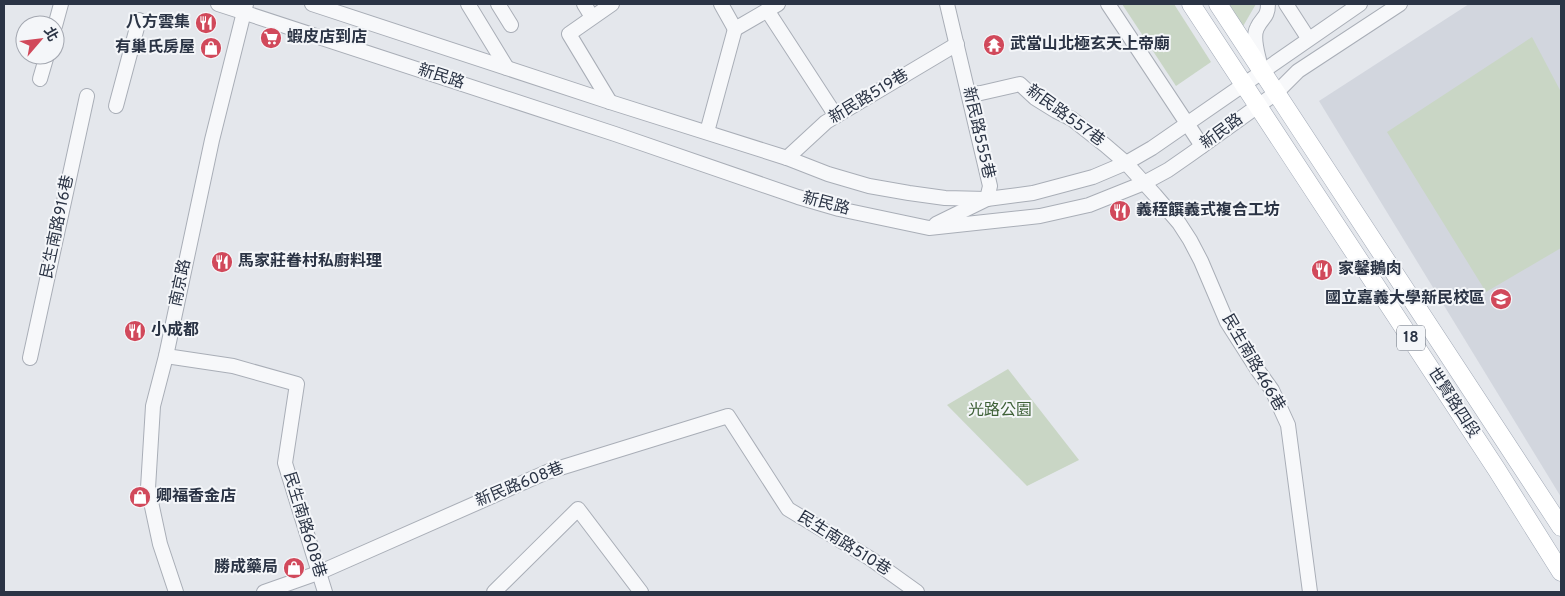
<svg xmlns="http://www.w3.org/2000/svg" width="1565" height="596" viewBox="0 0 1565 596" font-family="Overpass,'Noto Sans TC',sans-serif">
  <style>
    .built { fill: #d2d6de }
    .green { fill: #c9d6c5 }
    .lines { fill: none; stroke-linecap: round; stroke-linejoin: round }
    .minor-casing { stroke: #a9aeb7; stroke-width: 16 }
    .major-casing { stroke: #a3abb8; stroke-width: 19 }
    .minor { stroke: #f7f8fa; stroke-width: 14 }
    .major { stroke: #fff; stroke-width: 18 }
    .labels { text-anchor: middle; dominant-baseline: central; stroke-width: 4; stroke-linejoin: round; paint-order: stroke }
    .shield { fill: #f4f6f9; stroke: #676e7b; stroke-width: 1 }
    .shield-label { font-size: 15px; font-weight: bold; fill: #2b3445 }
    .poi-label { font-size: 16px; font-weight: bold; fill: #2b3445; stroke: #f4f6f9; text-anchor: start }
    .street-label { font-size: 16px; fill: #2b3445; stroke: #f4f6f9 }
    .park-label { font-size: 16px; fill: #3f6138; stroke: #f4f6f9 }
  </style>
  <rect width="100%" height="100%" fill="#e4e7ec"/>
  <!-- built -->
  <path class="built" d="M 1469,4 L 1561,4 L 1561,497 L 1319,101 Z"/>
  <!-- green -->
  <g class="green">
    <path d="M 1122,4 L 1174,4 L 1211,62 L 1176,86 Z"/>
    <path d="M 1227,4 L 1256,4 L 1242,28 Z"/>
    <path d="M 1532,37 L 1561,92 L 1561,248 L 1486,292 L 1387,132 Z"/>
    <path d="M 1008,369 L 1079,460 L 1027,486 L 947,405 Z"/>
  </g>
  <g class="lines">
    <!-- minor casing -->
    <g class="minor-casing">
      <g id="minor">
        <path d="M 218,4 L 615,134 L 798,197 L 839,209 L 929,228 L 1040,216 L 1089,205 L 1144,183 L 1168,170 L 1191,154 L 1276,93 L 1298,71 L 1400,4"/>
        <path d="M 312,4 L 610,102 L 787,158 L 828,174 L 869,186 L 909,193 L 945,198 L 987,199 L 1033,193 L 1093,177 L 1126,163 L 1152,148 L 1360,4"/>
        <path d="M 468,4 L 507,68"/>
        <path d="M 498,4 L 511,25"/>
        <path d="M 584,4 L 592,17"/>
        <path d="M 721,4 L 735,29 L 778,4"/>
        <path d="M 1108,4 L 1202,146"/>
        <path d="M 1286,4 L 1308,38"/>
        <path d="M 767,10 L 836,116"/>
        <path d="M 55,26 L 61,4"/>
        <path d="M 1260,64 C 1258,54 1252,38 1257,28 C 1262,17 1268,18 1268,4"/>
        <path d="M 40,79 L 47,55"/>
        <path d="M 969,94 L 981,93 L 1020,84 L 1035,98 L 1056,111 L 1072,119 L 1105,145 L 1126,163 L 1155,195 L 1179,223 L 1190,240 L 1201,261 L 1227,322 L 1257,369 L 1272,390 L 1288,425 L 1310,592"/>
        <path d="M 610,102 L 569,34 L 612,4"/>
        <path d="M 116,106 L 139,20"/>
        <path d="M 707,132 L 735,29"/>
        <path d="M 787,158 L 826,122 L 957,44"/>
        <path d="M 936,224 L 987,199 L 990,186 L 947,4"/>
        <path d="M 166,356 L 233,366 L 297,384 L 285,463 L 325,592"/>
        <path d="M 30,358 L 87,96"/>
        <path d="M 176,592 L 160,544 L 148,488 L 153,406 L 166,356 L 212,140 L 246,4"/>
        <path d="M 264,592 L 318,573 L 547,472 L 728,416 L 788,509 L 871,559 L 917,592"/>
        <path d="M 494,592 L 578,509 L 641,592"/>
      </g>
    </g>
    <!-- major casing -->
    <g class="major-casing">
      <g id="major">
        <path d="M 1191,4 L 1497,470 L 1561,572"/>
        <path d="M 1218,4 L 1561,527"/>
      </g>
    </g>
    <!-- minor -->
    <use href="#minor" class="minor"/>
    <!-- major -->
    <use href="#major" class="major"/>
  </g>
  <!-- icons -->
  <defs>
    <g id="restaurant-disc" transform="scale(1.125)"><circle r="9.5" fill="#d1495b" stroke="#f4f6f9"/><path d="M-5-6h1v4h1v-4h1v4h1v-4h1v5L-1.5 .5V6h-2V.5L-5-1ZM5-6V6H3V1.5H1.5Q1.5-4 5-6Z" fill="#fff"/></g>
    <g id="supermarket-disc" transform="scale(1.125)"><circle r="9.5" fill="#d1495b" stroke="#f4f6f9"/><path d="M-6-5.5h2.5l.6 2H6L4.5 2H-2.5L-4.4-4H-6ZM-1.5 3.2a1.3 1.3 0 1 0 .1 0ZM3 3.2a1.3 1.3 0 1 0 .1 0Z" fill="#fff"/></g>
    <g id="temple-disc" transform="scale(1.125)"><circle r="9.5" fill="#d1495b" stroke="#f4f6f9"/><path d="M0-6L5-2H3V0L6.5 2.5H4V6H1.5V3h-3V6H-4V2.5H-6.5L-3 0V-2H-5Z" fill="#fff"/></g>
    <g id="shop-disc" transform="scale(1.125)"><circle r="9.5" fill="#d1495b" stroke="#f4f6f9"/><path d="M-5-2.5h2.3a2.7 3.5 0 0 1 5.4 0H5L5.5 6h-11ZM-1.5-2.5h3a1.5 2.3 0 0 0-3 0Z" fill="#fff"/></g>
    <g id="university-disc" transform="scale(1.125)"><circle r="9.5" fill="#d1495b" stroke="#f4f6f9"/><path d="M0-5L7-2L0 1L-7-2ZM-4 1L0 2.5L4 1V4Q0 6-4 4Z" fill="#fff"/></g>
  </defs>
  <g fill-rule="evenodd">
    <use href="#restaurant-disc" x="206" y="23"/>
    <use href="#supermarket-disc" x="271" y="38"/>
    <use href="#temple-disc" x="994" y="45"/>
    <use href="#shop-disc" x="211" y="48"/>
    <use href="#restaurant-disc" x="1120" y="211"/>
    <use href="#restaurant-disc" x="222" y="262"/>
    <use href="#restaurant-disc" x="1322" y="270"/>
    <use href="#university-disc" x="1501" y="299"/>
    <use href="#restaurant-disc" x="135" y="331"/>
    <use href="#shop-disc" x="140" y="497"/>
    <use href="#shop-disc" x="294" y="568"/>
  </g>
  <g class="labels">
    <!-- shield labels -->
    <rect class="shield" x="1397" y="325.5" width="28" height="25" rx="4"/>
    <g class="shield-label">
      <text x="1411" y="338">18</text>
    </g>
    <!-- poi labels -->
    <g class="poi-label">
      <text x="190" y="23" text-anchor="end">八方雲集</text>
      <text x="287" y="38">蝦皮店到店</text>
      <text x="1010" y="45">武當山北極玄天上帝廟</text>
      <text x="195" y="48" text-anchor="end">有巢氏房屋</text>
      <text x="1136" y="211">義秷饌義式複合工坊</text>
      <text x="238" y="262">馬家莊眷村私廚料理</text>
      <text x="1338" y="270">家馨鵝肉</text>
      <text x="1485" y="299" text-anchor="end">國立嘉義大學新民校區</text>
      <text x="151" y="331">小成都</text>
      <text x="156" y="497">卿福香金店</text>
      <text x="278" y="568" text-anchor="end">勝成藥局</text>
    </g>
    <!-- street labels -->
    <g class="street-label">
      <text transform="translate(441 77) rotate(18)">新民路</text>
      <text transform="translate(869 97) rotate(-31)">新民路519巷</text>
      <text transform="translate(1065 116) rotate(36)">新民路557巷</text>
      <text transform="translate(1222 132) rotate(-36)">新民路</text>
      <text transform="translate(978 133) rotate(77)">新民路555巷</text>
      <text transform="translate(826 204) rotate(15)">新民路</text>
      <text transform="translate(58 227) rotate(-78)">民生南路916巷</text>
      <text transform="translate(181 283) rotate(-78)">南京路</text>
      <text transform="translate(1253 363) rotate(60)">民生南路466巷</text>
      <text transform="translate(1453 403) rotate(57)">世賢路四段</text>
      <text transform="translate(520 485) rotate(-22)">新民路608巷</text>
      <text transform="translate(304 525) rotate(73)">民生南路608巷</text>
      <text transform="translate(844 544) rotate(32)">民生南路510巷</text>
    </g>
    <!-- park labels -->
    <g class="park-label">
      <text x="1000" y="411">光路公園</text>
    </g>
  </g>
  <!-- border -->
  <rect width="1565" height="596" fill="none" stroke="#2b3445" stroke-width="10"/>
  <!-- north arrow -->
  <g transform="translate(40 40) rotate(62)"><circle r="24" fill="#f4f6f9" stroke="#a4a8b1"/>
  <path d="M0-4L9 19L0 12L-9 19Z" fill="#d1495b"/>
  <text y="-8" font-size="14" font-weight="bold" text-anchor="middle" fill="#2b3445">北</text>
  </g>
</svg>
